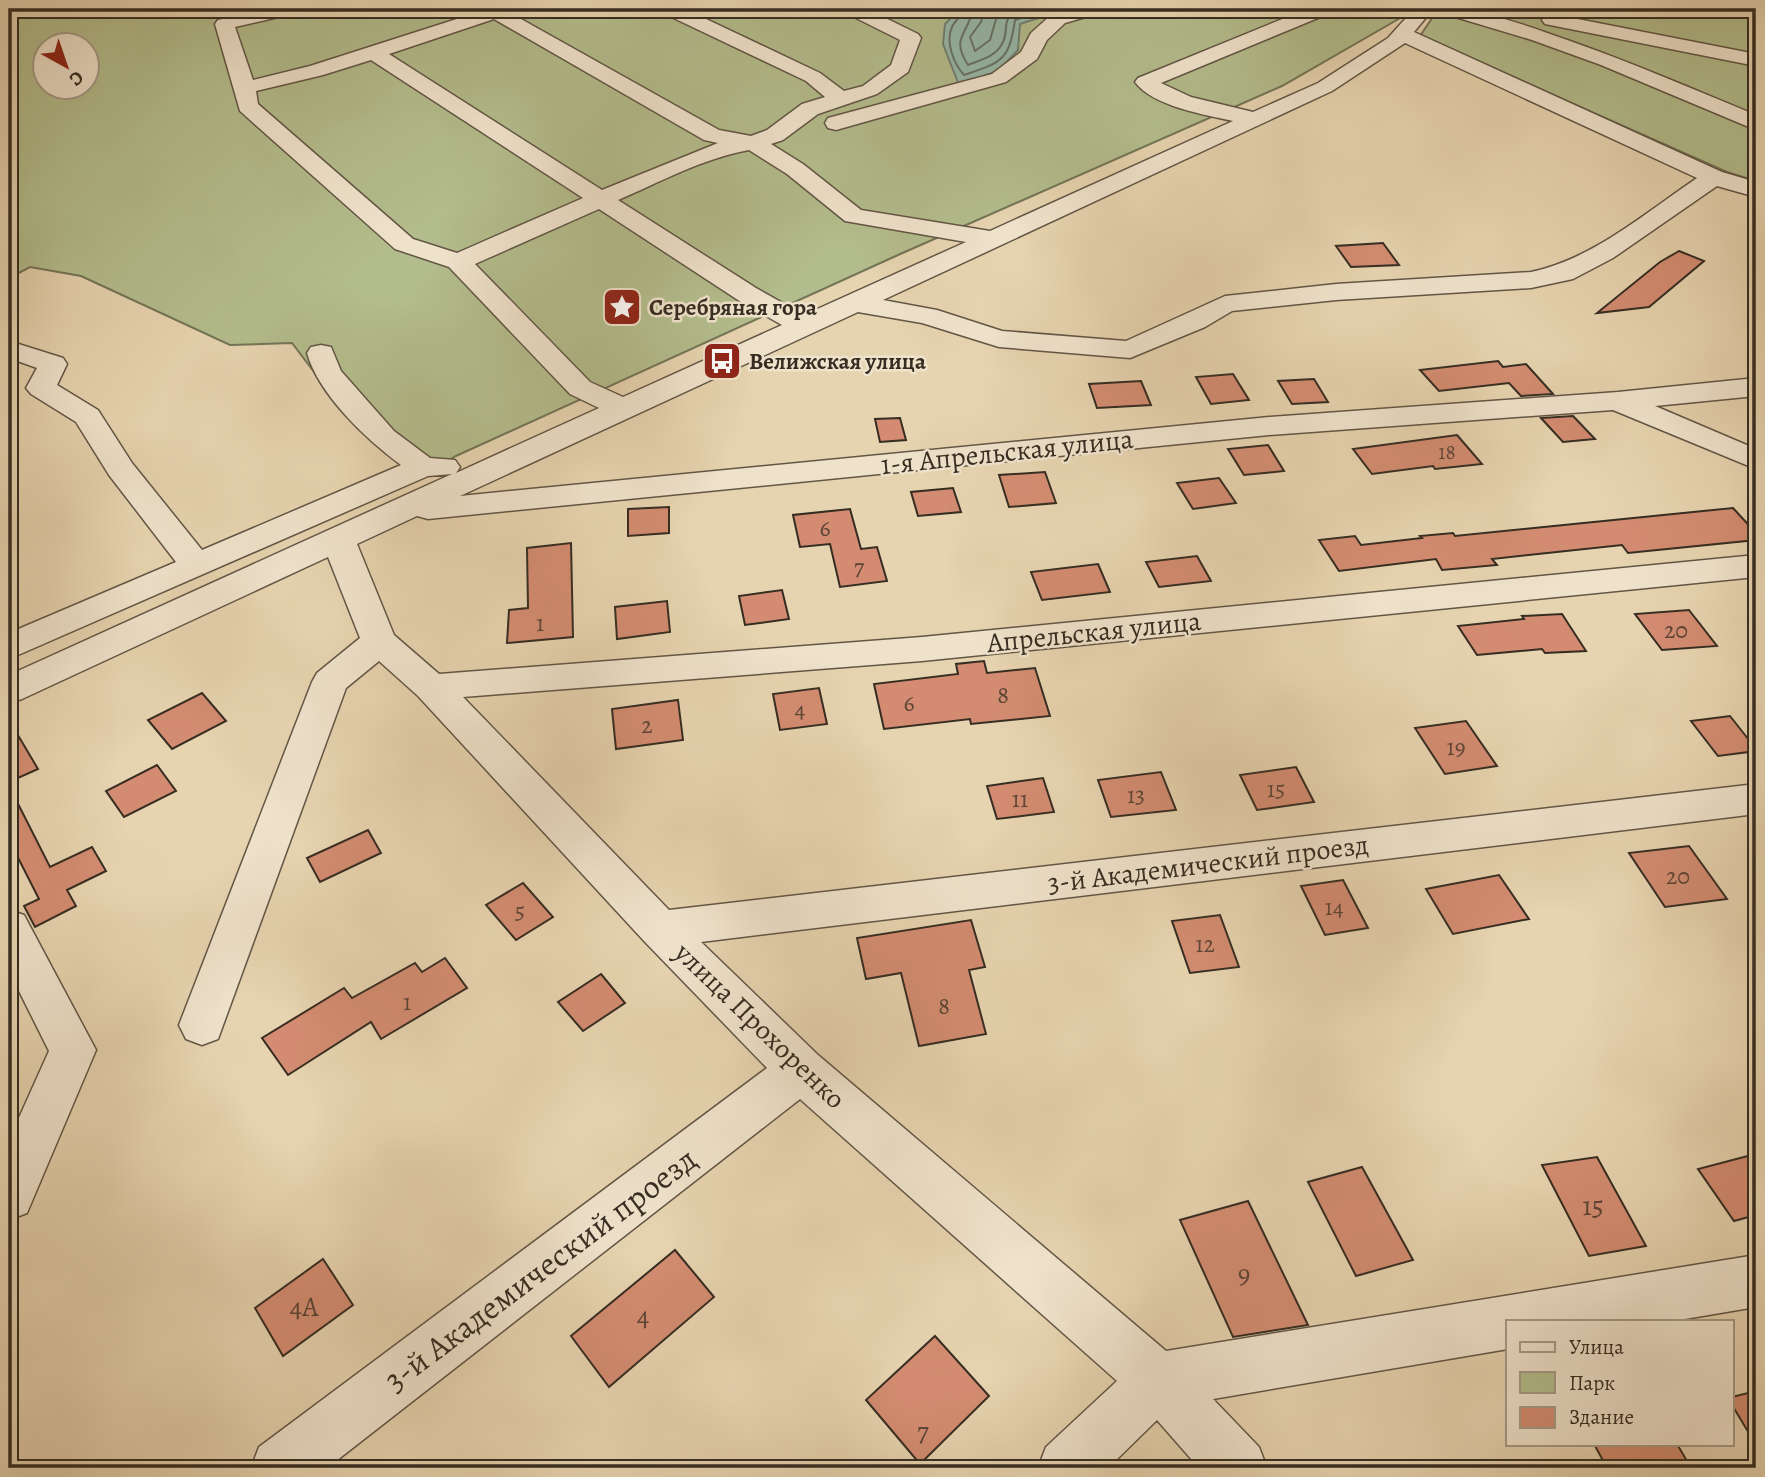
<svg xmlns="http://www.w3.org/2000/svg" width="1765" height="1477" viewBox="0 0 1765 1477" font-family="Alegreya,serif">
  <style>
    .green { fill: #b3bc8c; stroke: #747457; stroke-width: 2; fill-rule: evenodd }
    .water { fill: #96b8a9; stroke: #708073; stroke-width: 2 }
    .lines { fill: none; stroke-linecap: round; stroke-linejoin: round }
    .shore { stroke: #667266; stroke-width: 2 }
    .building { fill: #d38c71; stroke: #362d22; stroke-width: 2 }
    .minor-casing { stroke: #625645; stroke-width: 3 }
    .minor { fill: #efe2cb; fill-rule: evenodd }
    .labels { text-anchor: middle; dominant-baseline: central; stroke-width: 5; stroke-linejoin: round; paint-order: stroke }
    .far-number-label { font-size: 21px; fill: #5d4536 }
    .far-poi-label { font-size: 23px; font-weight: bold; fill: #362d22; stroke: #efe2cb; text-anchor: start }
    .number-label { font-size: 24px; fill: #5d4536 }
    .street-label { font-size: 28px; fill: #362d22; stroke: #efe2cb }
    .near-number-label { font-size: 28px; fill: #5d4536 }
    .near-street-label { font-size: 33px; fill: #362d22; stroke: #efe2cb }
  </style>
  <rect width="100%" height="100%" fill="#e6d3af"/>
  <filter id="stains"><feTurbulence type="fractalNoise" baseFrequency=".00286" numOctaves="4"/><feColorMatrix values="0 0 0 0 .2 0 0 0 0 .09 0 0 0 0 .02 0 0 0 .5 -.17"/></filter>
  <radialGradient id="worn" r=".72"><stop offset=".6" stop-color="#630" stop-opacity="0"/><stop offset="1" stop-color="#630" stop-opacity=".3"/></radialGradient>
  <!-- green -->
  <g class="green">
    <path d="M 9,9 L 1402,9 L 1402,17 L 1282,86 L 898,255 L 456,456 L 417,478 L 379,447 L 337,402 L 292,343 L 230,345 L 81,276 L 30,267 L 9,278 ZM 46,46 L 88,46 L 88,88 L 46,88 Z"/>
    <path d="M 1447,9 L 1756,9 L 1756,181 L 1727,172 L 1420,36 L 1437,11 Z"/>
  </g>
  <!-- water -->
  <path class="water" d="M 960,9 L 1059,9 L 1060,11 L 1020,24 L 1018,50 L 998,71 L 959,85 L 943,44 L 945,24 Z"/>
  <g class="lines">
    <!-- shore -->
    <g class="shore">
      <path d="M 965,9 C 962,16 955,20 952,27 C 945,42 954,64 964,75 C 1002,62 1009,61 1015,20 L 1045,9"/>
      <path d="M 973,9 C 968,35 950,37 968,65 C 980,60 995,57 1002,44 C 1010,30 1000,23 1016,9"/>
      <path d="M 984,9 L 981,22 L 970,37 L 975,51 L 990,40 L 999,9"/>
    </g>
  </g>
  <!-- building -->
  <g class="building">
    <path d="M 1383,243 L 1399,265 L 1351,267 L 1336,246 Z"/>
    <path d="M 1679,251 L 1704,261 L 1649,307 L 1597,313 L 1660,262 Z"/>
    <path d="M 1498,361 L 1503,367 L 1526,364 L 1553,394 L 1521,396 L 1509,383 L 1439,391 L 1420,370 Z"/>
    <path d="M 1233,374 L 1249,400 L 1211,404 L 1196,377 Z"/>
    <path d="M 1314,379 L 1328,402 L 1292,404 L 1278,381 Z"/>
    <path d="M 1141,381 L 1151,405 L 1097,408 L 1089,384 Z"/>
    <path d="M 1573,416 L 1595,439 L 1563,442 L 1541,418 Z"/>
    <path d="M 900,418 L 906,440 L 880,442 L 875,419 Z"/>
    <path d="M 1457,435 L 1482,464 L 1435,469 L 1433,466 L 1372,474 L 1353,449 Z"/>
    <path d="M 1268,445 L 1284,471 L 1244,475 L 1228,449 Z"/>
    <path d="M 1045,472 L 1056,503 L 1009,507 L 999,475 Z"/>
    <path d="M 1219,478 L 1236,503 L 1193,509 L 1177,483 Z"/>
    <path d="M 953,488 L 961,512 L 918,516 L 911,492 Z"/>
    <path d="M 669,507 L 669,533 L 628,536 L 628,509 Z"/>
    <path d="M 1733,508 L 1756,533 L 1756,540 L 1628,553 L 1622,545 L 1492,559 L 1497,565 L 1442,570 L 1436,559 L 1339,571 L 1319,540 L 1355,536 L 1361,545 L 1422,538 L 1420,536 L 1453,533 L 1455,536 Z"/>
    <path d="M 850,509 L 861,549 L 877,547 L 887,581 L 840,587 L 830,544 L 800,547 L 793,515 Z"/>
    <path d="M 571,543 L 573,637 L 507,643 L 509,610 L 528,608 L 527,548 Z"/>
    <path d="M 1197,556 L 1211,581 L 1159,587 L 1146,562 Z"/>
    <path d="M 1098,564 L 1110,592 L 1042,600 L 1031,572 Z"/>
    <path d="M 782,590 L 789,619 L 745,625 L 739,596 Z"/>
    <path d="M 667,601 L 670,632 L 617,639 L 615,607 Z"/>
    <path d="M 1689,610 L 1717,646 L 1662,650 L 1635,614 Z"/>
    <path d="M 1562,614 L 1586,651 L 1545,653 L 1542,649 L 1477,655 L 1458,626 L 1524,619 L 1522,616 Z"/>
    <path d="M 984,661 L 987,673 L 1035,668 L 1050,716 L 971,724 L 970,719 L 884,729 L 874,684 L 958,674 L 956,664 Z"/>
    <path d="M 819,688 L 827,724 L 780,730 L 773,694 Z"/>
    <path d="M 202,693 L 226,721 L 172,749 L 148,720 Z"/>
    <path d="M 678,700 L 683,740 L 616,749 L 612,709 Z"/>
    <path d="M 1730,716 L 1756,749 L 1756,751 L 1718,756 L 1691,721 Z"/>
    <path d="M 9,720 L 38,769 L 9,782 Z"/>
    <path d="M 1466,721 L 1497,766 L 1445,774 L 1415,728 Z"/>
    <path d="M 157,765 L 176,791 L 124,817 L 106,791 Z"/>
    <path d="M 1296,767 L 1314,802 L 1257,810 L 1240,775 Z"/>
    <path d="M 1161,772 L 1176,810 L 1111,817 L 1098,780 Z"/>
    <path d="M 1043,778 L 1054,812 L 997,819 L 987,786 Z"/>
    <path d="M 9,786 L 50,867 L 92,847 L 106,871 L 67,890 L 76,906 L 35,927 L 24,906 L 39,899 L 9,840 Z"/>
    <path d="M 368,830 L 381,853 L 320,882 L 307,858 Z"/>
    <path d="M 1689,846 L 1727,899 L 1665,907 L 1629,853 Z"/>
    <path d="M 1499,875 L 1529,919 L 1453,934 L 1426,889 Z"/>
    <path d="M 1343,880 L 1368,928 L 1325,935 L 1301,886 Z"/>
    <path d="M 523,883 L 553,917 L 516,940 L 486,905 Z"/>
    <path d="M 1220,915 L 1239,967 L 1190,973 L 1172,921 Z"/>
    <path d="M 971,920 L 985,967 L 969,970 L 986,1034 L 919,1046 L 901,973 L 866,979 L 857,938 Z"/>
    <path d="M 445,958 L 467,988 L 381,1039 L 371,1022 L 288,1075 L 262,1038 L 344,988 L 352,998 L 415,963 L 422,972 Z"/>
    <path d="M 601,974 L 625,1003 L 583,1031 L 558,1002 Z"/>
    <path d="M 1748,1156 L 1756,1167 L 1756,1215 L 1734,1221 L 1698,1169 Z"/>
    <path d="M 1597,1157 L 1646,1246 L 1589,1256 L 1542,1165 Z"/>
    <path d="M 1362,1167 L 1413,1260 L 1356,1276 L 1308,1182 Z"/>
    <path d="M 1248,1201 L 1308,1325 L 1233,1337 L 1180,1220 Z"/>
    <path d="M 675,1250 L 714,1297 L 609,1387 L 571,1336 Z"/>
    <path d="M 323,1259 L 353,1305 L 283,1356 L 255,1308 Z"/>
    <path d="M 935,1336 L 989,1396 L 920,1464 L 866,1400 Z"/>
    <path d="M 1756,1391 L 1756,1445 L 1732,1405 L 1732,1397 Z"/>
    <path d="M 1594,1444 L 1677,1444 L 1691,1468 L 1607,1468 Z"/>
  </g>
  <g class="lines">
    <!-- minor casing -->
    <g class="minor-casing">
      <g id="minor">
        <path d="M 266,9 L 298,9 L 296,13 L 235,27 L 253,80 L 310,66 L 488,9 L 516,9 L 512,14 L 719,130 L 751,136 L 767,130 L 802,104 L 825,97 L 806,81 L 663,13 L 661,9 L 685,9 L 820,73 L 844,91 L 863,86 L 891,65 L 900,40 L 846,13 L 844,9 L 867,9 L 918,34 L 921,38 L 908,72 L 877,94 L 818,114 L 783,140 L 771,144 L 803,164 L 861,210 L 990,231 L 1233,121 C 1206,115 1152,106 1135,82 L 1138,78 L 1307,9 L 1332,9 L 1330,13 L 1161,83 L 1191,97 L 1253,112 L 1318,83 L 1388,38 L 1414,9 L 1433,9 L 1414,32 L 1722,172 L 1756,182 L 1756,197 L 1717,186 L 1613,258 L 1573,279 L 1531,288 L 1336,300 L 1232,311 L 1205,327 L 1130,358 L 999,347 L 922,323 L 858,312 L 460,496 L 1269,417 L 1618,392 L 1756,378 L 1756,396 L 1655,406 L 1756,449 L 1756,469 L 1613,410 L 1269,435 L 428,519 L 417,516 L 357,544 L 394,635 L 439,674 L 922,637 L 1756,555 L 1756,577 L 922,661 L 463,697 L 669,910 L 1756,784 L 1756,814 L 701,942 L 818,1055 L 1166,1351 L 1756,1255 L 1756,1307 L 1673,1321 L 1508,1321 L 1508,1349 L 1213,1399 L 1259,1447 L 1267,1468 L 1199,1468 L 1157,1420 L 1108,1468 L 1038,1468 L 1046,1447 L 1117,1381 L 800,1099 L 327,1468 L 251,1468 L 259,1447 L 767,1068 L 645,942 L 418,696 L 379,661 L 346,688 L 218,1039 L 202,1045 L 186,1039 L 179,1025 L 312,682 L 317,673 L 360,638 L 328,557 L 22,699 L 9,703 L 9,675 L 452,474 L 428,476 L 9,659 L 9,633 L 176,562 L 109,475 L 76,422 L 31,394 L 26,388 L 37,368 L 9,358 L 9,341 L 63,358 L 67,364 L 57,385 L 98,410 L 132,463 L 202,550 L 401,465 C 366,439 319,395 307,353 L 311,347 L 321,345 L 331,347 L 341,371 L 394,431 L 430,458 L 455,460 L 460,467 L 456,473 L 599,408 L 570,394 L 449,267 L 395,249 L 240,111 L 215,24 L 218,20 ZM 494,19 L 704,140 L 718,143 L 602,190 L 389,54 ZM 1405,43 L 1697,178 C 1645,213 1593,259 1531,272 L 1336,284 L 1225,296 L 1126,341 L 1002,331 L 937,310 L 883,300 L 1332,91 ZM 371,60 L 583,198 L 457,253 L 413,239 L 258,104 L 256,91 L 323,75 ZM 749,150 L 787,174 L 845,221 L 966,242 L 804,315 L 756,288 L 618,200 C 660,182 704,158 749,150 ZM 599,209 L 738,300 L 782,325 L 623,397 L 590,382 L 475,264 Z"/>
        <path d="M 1072,9 L 1114,9 L 1112,13 L 1089,16 L 1065,23 L 1047,40 L 1037,59 L 1006,82 L 836,130 L 828,128 L 825,123 L 828,118 L 992,74 L 1021,52 L 1031,33 L 1051,15 Z"/>
        <path d="M 1440,9 C 1484,9 1528,26 1570,41 C 1633,63 1695,90 1756,115 L 1756,130 L 1601,65 L 1532,40 L 1442,13 Z"/>
        <path d="M 1552,14 L 1756,54 L 1756,66 L 1545,24 L 1542,20 L 1545,16 Z"/>
        <path d="M 9,910 L 24,915 L 96,1050 L 27,1213 L 9,1220 L 9,1140 L 49,1051 L 9,971 Z"/>
      </g>
    </g>
    <!-- minor -->
    <use href="#minor" class="minor"/>
  </g>
  <!-- icons -->
  <defs>
    <g id="sight-square" transform="scale(2.0125)"><rect x="-9" y="-9" width="18" height="18" rx="4" fill="#8f2418" stroke="#efe2cb"/><path d="M0-6L1.8-2.2L6-1.7L2.9 1.2L3.7 5.4L0 3.3L-3.7 5.4L-2.9 1.2L-6-1.7L-1.8-2.2Z" fill="#fff"/></g>
    <g id="bus-square" transform="scale(2.0125)"><rect x="-9" y="-9" width="18" height="18" rx="4" fill="#8f2418" stroke="#efe2cb"/><path d="M-5-6H5V4H4V6H2V4H-2V6H-4V4H-5ZM-3.5-4V0h7V-4ZM-3.5 1.2v1.5H-2V1.2ZM2 1.2v1.5H3.5V1.2Z" fill="#fff"/></g>
  </defs>
  <g fill-rule="evenodd">
    <use href="#sight-square" x="622" y="307"/>
    <use href="#bus-square" x="722" y="361"/>
  </g>
  <g class="labels">
    <!-- far-number labels -->
    <g class="far-number-label">
      <text x="1447" y="452">18</text>
    </g>
    <!-- far-poi labels -->
    <g class="far-poi-label">
      <text x="649" y="307">Серебряная гора</text>
      <text x="749" y="361">Велижская улица</text>
    </g>
    <!-- number labels -->
    <g class="number-label">
      <text x="825" y="528">6</text>
      <text x="859" y="567">7</text>
      <text x="540" y="623">1</text>
      <text x="1676" y="630">20</text>
      <text x="1003" y="695">8</text>
      <text x="909" y="703">6</text>
      <text x="800" y="709">4</text>
      <text x="647" y="725">2</text>
      <text x="1456" y="747">19</text>
      <text x="1276" y="789">15</text>
      <text x="1136" y="795">13</text>
      <text x="1020" y="799">11</text>
      <text x="1678" y="876">20</text>
      <text x="1334" y="907">14</text>
      <text x="520" y="911">5</text>
      <text x="1205" y="944">12</text>
      <text x="407" y="1002">1</text>
      <text x="944" y="1006">8</text>
    </g>
    <!-- street labels -->
    <g class="street-label">
      <text transform="translate(1007 452) rotate(-6)">1-я Апрельская улица</text>
      <text transform="translate(1094 632) rotate(-6)">Апрельская улица</text>
      <text transform="translate(1208 864) rotate(-7)">3-й Академический проезд</text>
      <text transform="translate(760 1026) rotate(44)">улица Прохоренко</text>
    </g>
    <!-- near-number labels -->
    <g class="near-number-label">
      <text x="1593" y="1206">15</text>
      <text x="1244" y="1274">9</text>
      <text x="304" y="1307">4А</text>
      <text x="643" y="1316">4</text>
      <text x="923" y="1432">7</text>
    </g>
    <!-- near-street labels -->
    <g class="near-street-label">
      <text transform="translate(540 1269) rotate(-37)">3-й Академический проезд</text>
    </g>
  </g>
  <!-- margin -->
  <rect width="1765" height="1477" fill="none" stroke="#e6d3af" stroke-width="35"/>
  <rect x="10" y="10" width="1744" height="1456" fill="none" stroke="#362d22" stroke-width="3.5"/>
  <rect x="18" y="18" width="1730" height="1442" fill="none" stroke="#362d22" stroke-width="2"/>
  <!-- legend -->
  <rect x="1506" y="1320" width="228" height="126" fill="#efe2cb" stroke="#a59a87" stroke-width="2"/>
  <rect x="1520" y="1342" width="35" height="10" fill="#efe2cb" stroke="#a59a87" stroke-width="2"/>
  <text x="1569" y="1354" font-size="21" fill="#362d22">Улица</text>
  <rect x="1520" y="1372" width="35" height="21" fill="#b3bc8c" stroke="#a59a87" stroke-width="2"/>
  <text x="1569" y="1390" font-size="21" fill="#362d22">Парк</text>
  <rect x="1520" y="1407" width="35" height="21" fill="#d38c71" stroke="#a59a87" stroke-width="2"/>
  <text x="1569" y="1424" font-size="21" fill="#362d22">Здание</text>
  <!-- north arrow -->
  <g transform="translate(66 66) rotate(140)"><circle r="33" fill="#efe2cb" stroke="#a59a87" stroke-width="2"/>
  <path d="M0-5L12 26L0 18L-12 26Z" fill="#8f2418"/>
  <text y="-10" font-size="19" font-weight="bold" text-anchor="middle" fill="#362d22">С</text>
  </g>
  <rect width="100%" height="100%" filter="url(#stains)"/>
  <rect width="100%" height="100%" fill="url(#worn)"/>
</svg>
